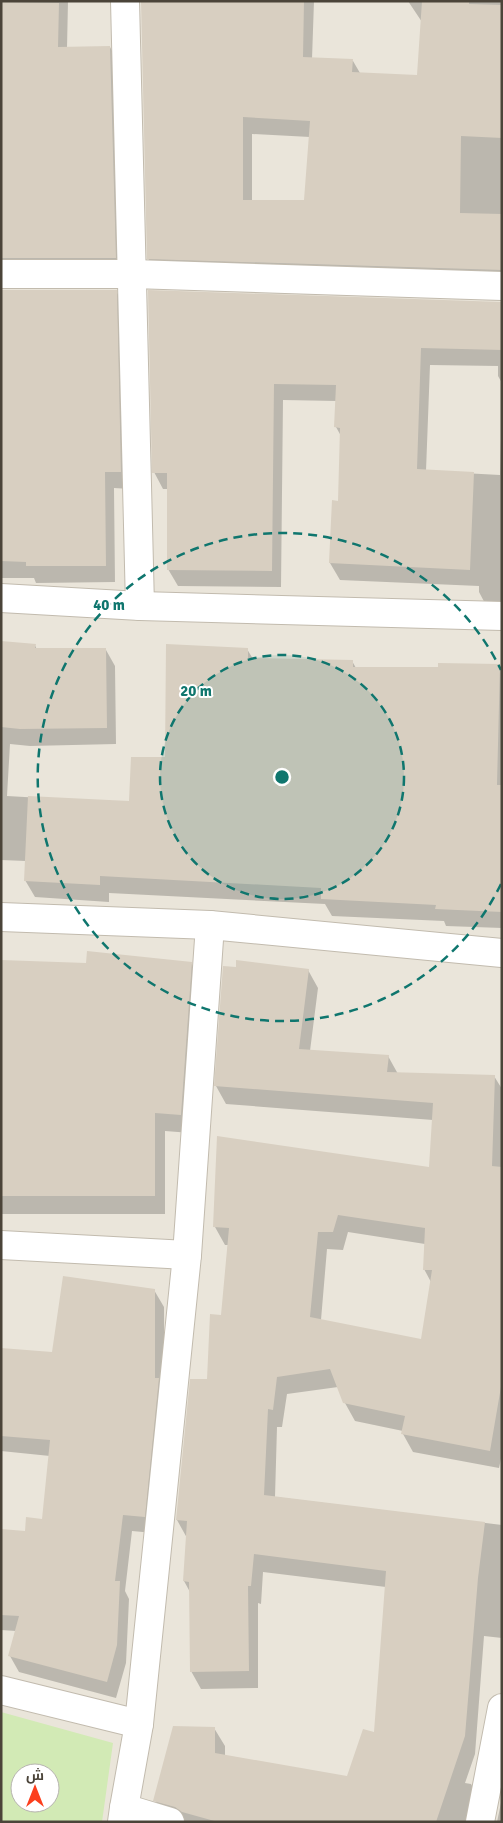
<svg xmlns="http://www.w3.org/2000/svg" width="503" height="1823" viewBox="0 0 503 1823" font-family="Signika,Cairo,sans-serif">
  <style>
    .residential { fill: #eae5da; fill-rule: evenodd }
    .green { fill: #d2eab5; fill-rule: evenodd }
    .shadow { fill: #0003; fill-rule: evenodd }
    .building { fill: #d8cfc1; fill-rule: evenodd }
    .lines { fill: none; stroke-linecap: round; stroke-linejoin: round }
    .minor-casing { stroke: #c2bbae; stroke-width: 30 }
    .minor { stroke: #fff; stroke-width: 28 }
    .ring { fill: none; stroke: #0f766e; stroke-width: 2.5; stroke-dasharray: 9 6 }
    .centre { fill: #0f766e; stroke: #fff; stroke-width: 2.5 }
    .ring-label { font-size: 15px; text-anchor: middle; font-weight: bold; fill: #0f766e; stroke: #fff; stroke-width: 4; stroke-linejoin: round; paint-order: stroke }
  </style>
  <rect width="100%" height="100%" fill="#f6f3ec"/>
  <!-- residential -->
  <path class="residential" d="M 1,1 L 502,1 L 502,1822 L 1,1822 ZM 20,1773 L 50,1773 L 50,1803 L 20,1803 Z"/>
  <!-- green -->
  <path class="green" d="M 1,1712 L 113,1743 L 102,1822 L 1,1822 ZM 20,1773 L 50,1773 L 50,1803 L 20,1803 Z"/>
  <!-- shadow -->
  <g class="shadow">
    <path d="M 1,1 L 68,1 L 67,48 L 110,47 L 119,64 L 125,275 L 1,278 Z"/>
    <path d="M 142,1 L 314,1 L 312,59 L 353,61 L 360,73 L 418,77 L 422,22 L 408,1 L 502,1 L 502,286 L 158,275 L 148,258 ZM 252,134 L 310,137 L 305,202 L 252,201 Z"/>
    <path d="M 1,291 L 116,291 L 125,308 L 130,489 L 114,488 L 115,582 L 36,583 L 34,578 L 1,578 Z"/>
    <path d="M 149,291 L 502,303 L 502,383 L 498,376 L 498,366 L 430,365 L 426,471 L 500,475 L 502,404 L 502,610 L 488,609 L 479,592 L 479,586 L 340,580 L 330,563 L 333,502 L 340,502 L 341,436 L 336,427 L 337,401 L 283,400 L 281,587 L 178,586 L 168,569 L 168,489 L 163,489 L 154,472 Z"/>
    <path d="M 1,642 L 35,645 L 37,650 L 106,650 L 115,666 L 116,744 L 30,746 L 10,744 L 7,796 L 130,803 L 167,759 L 247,649 L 253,659 L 352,661 L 356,668 L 439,668 L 499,665 L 502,669 L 502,928 L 446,926 L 444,921 L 332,916 L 325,904 L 109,893 L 109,902 L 35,897 L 25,880 L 26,861 L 1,860 Z"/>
    <path d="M 1,961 L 87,964 L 191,963 L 202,982 L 191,1133 L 165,1131 L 165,1214 L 1,1214 Z"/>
    <path d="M 308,970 L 318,988 L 310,1051 L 388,1056 L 398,1074 L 494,1076 L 502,1089 L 502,1454 L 499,1468 L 413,1452 L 403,1434 L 403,1431 L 355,1421 L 345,1403 L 338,1387 L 287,1394 L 282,1427 L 277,1427 L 275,1497 L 502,1525 L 502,1638 L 484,1636 L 475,1754 L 465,1783 L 471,1784 L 481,1802 L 477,1822 L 176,1822 L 165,1818 L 155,1800 L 214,1728 L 225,1746 L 225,1756 L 348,1777 L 375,1734 L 386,1587 L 263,1572 L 261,1604 L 258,1603 L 258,1688 L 201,1689 L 191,1671 L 190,1592 L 184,1581 L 187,1538 L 177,1520 L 222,1317 L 228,1245 L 225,1245 L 215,1227 L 430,1168 L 433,1120 L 226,1104 L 216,1086 ZM 348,1232 L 425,1244 L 424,1269 L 431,1282 L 422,1341 L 321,1320 L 327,1249 L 343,1250 Z"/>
    <path d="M 154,1290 L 164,1307 L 164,1390 L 154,1533 L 132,1531 L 125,1591 L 129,1599 L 126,1663 L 116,1698 L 19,1672 L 10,1656 L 16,1631 L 1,1630 L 1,1531 L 26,1532 L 43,1520 L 50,1456 L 1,1451 L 1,1349 L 53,1354 Z"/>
    <path d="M 502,1798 L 502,1822 L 497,1822 Z"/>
  </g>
  <!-- building -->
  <g class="building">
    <path d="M 141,1 L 304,1 L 303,57 L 353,59 L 352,72 L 417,75 L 422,1 L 469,1 L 469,4 L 502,5 L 502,138 L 461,136 L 460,213 L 502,214 L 502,270 L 147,259 ZM 243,117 L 310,121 L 304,200 L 243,200 Z"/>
    <path d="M 1,2 L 59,3 L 58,47 L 110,46 L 116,258 L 1,258 Z"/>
    <path d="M 1,290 L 117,290 L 121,472 L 105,472 L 106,566 L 26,566 L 26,562 L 1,561 Z"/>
    <path d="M 148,290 L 502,302 L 502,350 L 421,348 L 417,469 L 474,472 L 470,570 L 329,563 L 332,500 L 338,501 L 340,428 L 334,427 L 336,385 L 274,384 L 272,571 L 167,570 L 167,473 L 152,473 Z"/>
    <path d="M 1,641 L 36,644 L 35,648 L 106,648 L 107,728 L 20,729 L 1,727 Z"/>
    <path d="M 166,644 L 248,648 L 248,658 L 353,660 L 353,667 L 438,667 L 438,663 L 500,664 L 497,785 L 502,785 L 502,912 L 435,909 L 436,905 L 321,899 L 321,888 L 100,876 L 100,885 L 24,881 L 28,796 L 129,801 L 131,757 L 165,757 Z"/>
    <path d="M 87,951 L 192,962 L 181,1115 L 155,1113 L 155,1196 L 1,1196 L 1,960 L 86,963 Z"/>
    <path d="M 236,960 L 309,969 L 299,1049 L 389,1055 L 387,1072 L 495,1075 L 492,1166 L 502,1167 L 502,1381 L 490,1451 L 401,1434 L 405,1416 L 343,1403 L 330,1369 L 277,1377 L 273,1410 L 268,1409 L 264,1495 L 485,1522 L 478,1578 L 465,1736 L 436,1822 L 218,1822 L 182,1812 L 175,1807 L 153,1801 L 173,1726 L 215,1727 L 215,1753 L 347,1776 L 363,1729 L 374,1732 L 386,1571 L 254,1554 L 251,1586 L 248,1586 L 249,1671 L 190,1672 L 189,1582 L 183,1581 L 187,1521 L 176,1520 L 190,1379 L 207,1379 L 210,1314 L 221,1315 L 229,1228 L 213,1227 L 217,1136 L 429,1167 L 433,1103 L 214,1086 L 223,966 L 236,967 ZM 338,1215 L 425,1228 L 423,1270 L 432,1270 L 421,1339 L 310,1317 L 318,1232 L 333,1232 Z"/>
    <path d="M 63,1276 L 155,1289 L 155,1378 L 159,1378 L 145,1517 L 123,1515 L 115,1581 L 120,1581 L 117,1645 L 107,1682 L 8,1656 L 19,1616 L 1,1615 L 1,1529 L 25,1531 L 26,1517 L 42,1519 L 50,1440 L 1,1436 L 1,1348 L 52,1352 Z"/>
  </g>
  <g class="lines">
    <!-- minor casing -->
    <g class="minor-casing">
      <g id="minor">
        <path d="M 125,1 L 140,606"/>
        <path d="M 1,274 L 133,274 L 502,286"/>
        <path d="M 1,598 L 140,606 L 502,616"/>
        <path d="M 1,917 L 210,925 L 502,953"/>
        <path d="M 1,1245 L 187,1255"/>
        <path d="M 1,1690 L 139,1724"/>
        <path d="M 124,1808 L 139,1724 L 187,1255 L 210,925"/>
        <path d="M 122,1822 L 124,1808 L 170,1822"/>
        <path d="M 480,1822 L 502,1708"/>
      </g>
    </g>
    <!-- minor -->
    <use href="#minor" class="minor"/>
  </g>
  <!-- distance rings -->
  <circle cx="282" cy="777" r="122" fill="#0f766e" fill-opacity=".12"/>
  <g class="ring">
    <circle cx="282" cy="777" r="122"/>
    <path d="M501 884A244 244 0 1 1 501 670"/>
  </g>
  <circle cx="282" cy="777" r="8" class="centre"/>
  <g class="ring-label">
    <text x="109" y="610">40 m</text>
    <text x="196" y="696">20 m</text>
  </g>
  <!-- border -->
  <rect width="503" height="1823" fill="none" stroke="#4b4439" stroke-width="5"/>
  <!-- north arrow -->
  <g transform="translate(35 1788)"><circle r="24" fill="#ffffff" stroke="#b7b4b0"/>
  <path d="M0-4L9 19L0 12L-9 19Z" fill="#fc3f1d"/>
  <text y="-8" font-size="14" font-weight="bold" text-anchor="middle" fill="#4b4439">ش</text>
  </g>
</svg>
